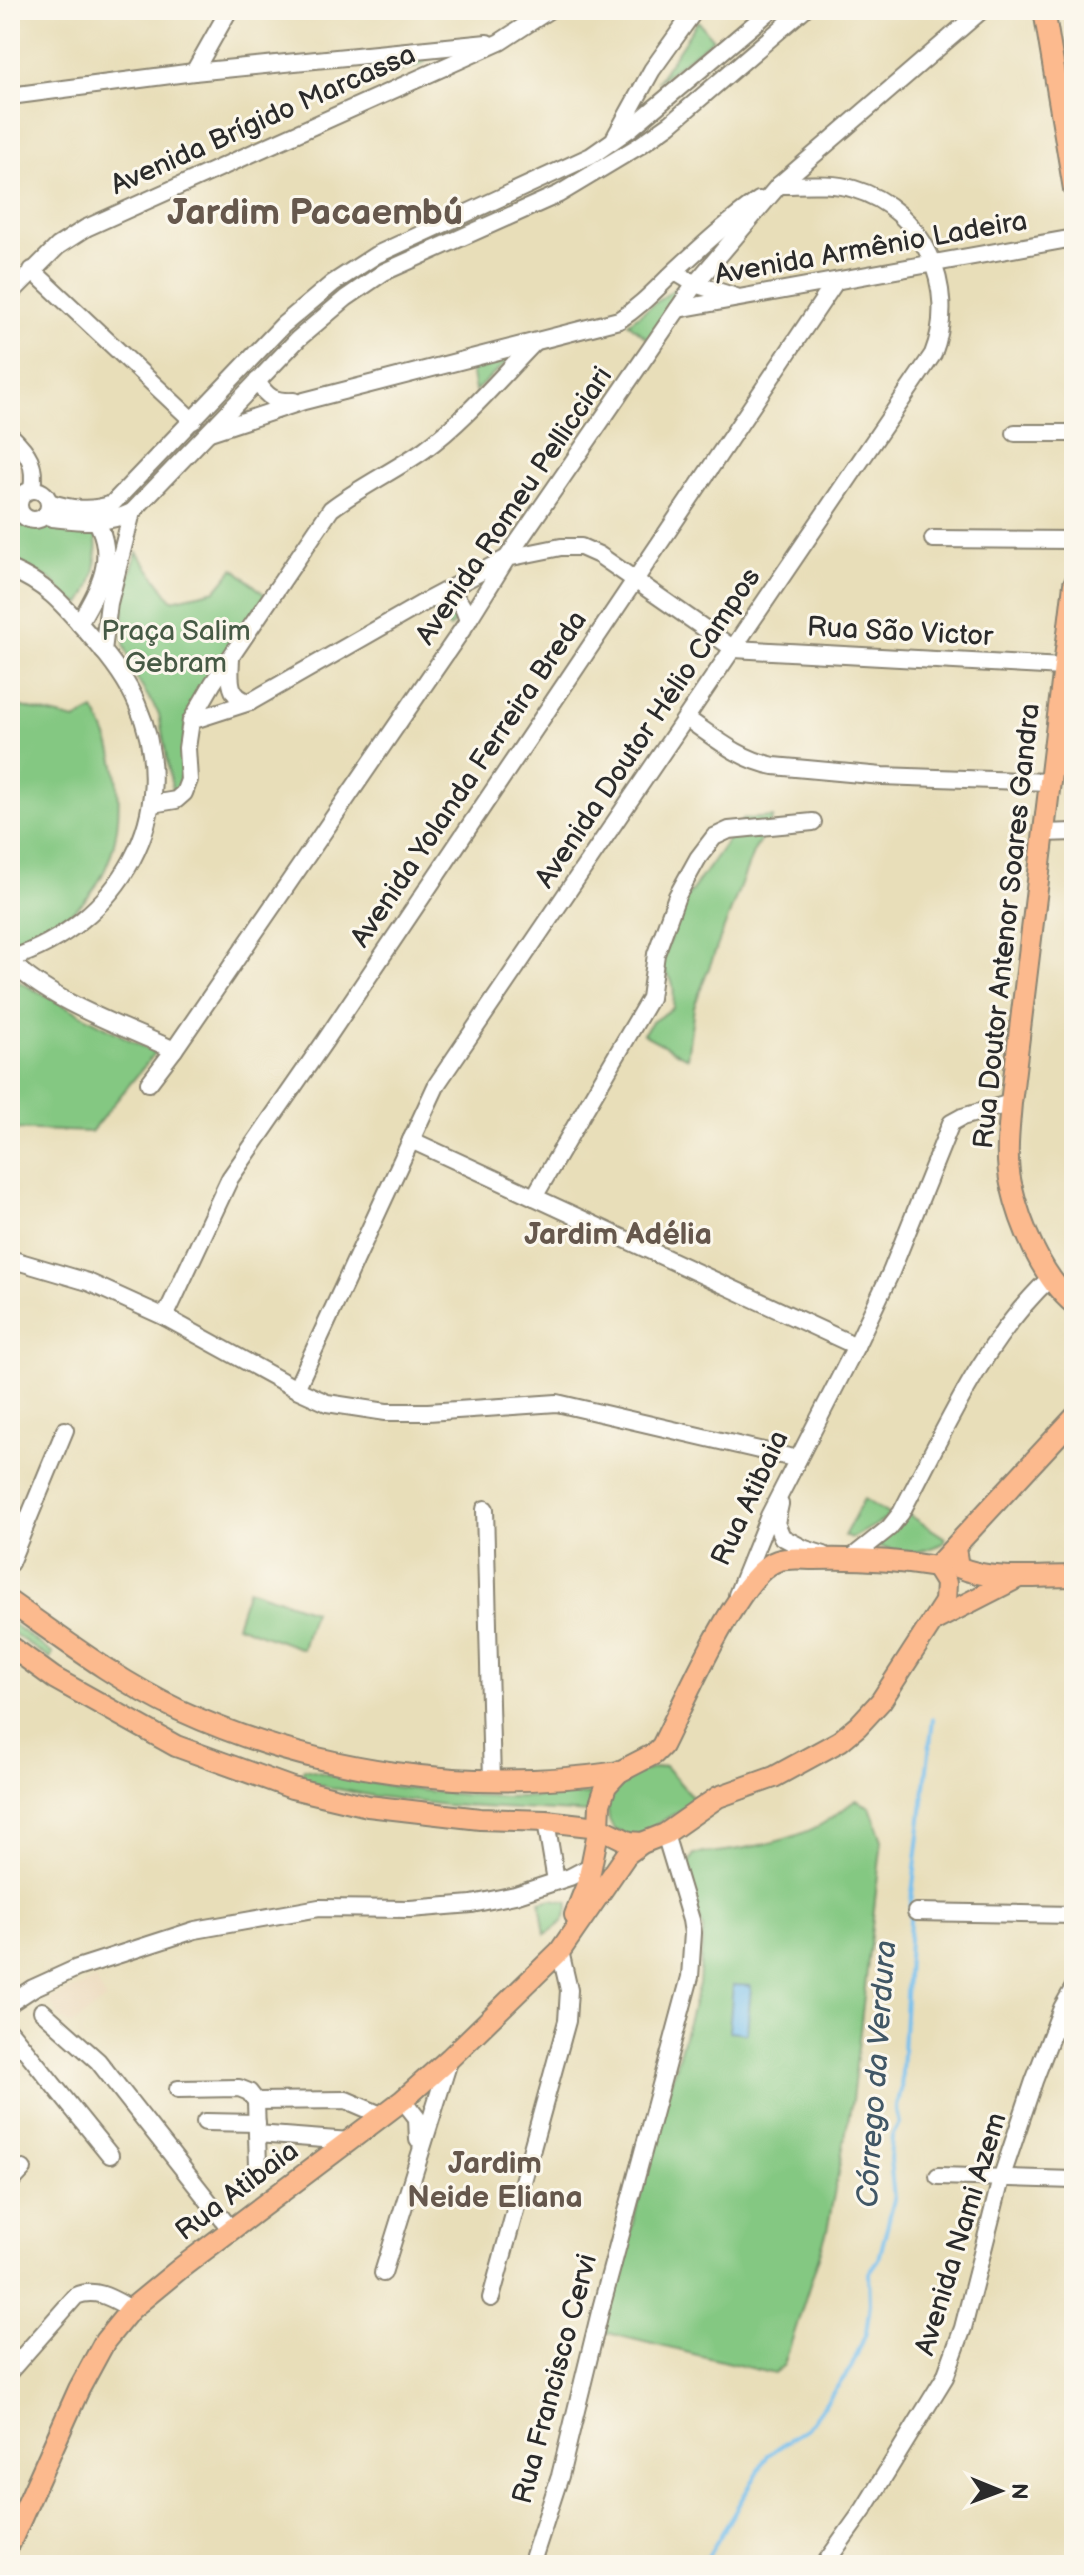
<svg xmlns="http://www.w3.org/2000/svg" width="1084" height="2575" viewBox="0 0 1084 2575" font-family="'Balsamiq Sans',sans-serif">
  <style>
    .built { fill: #ebd8ba }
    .green { fill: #84c882; stroke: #587a56; stroke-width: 2 }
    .water { fill: #75bfee; stroke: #50758c; stroke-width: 2 }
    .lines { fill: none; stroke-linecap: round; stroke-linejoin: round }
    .stream { stroke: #75bfee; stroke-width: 4 }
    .minor-casing { stroke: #8a8472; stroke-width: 20 }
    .major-casing { stroke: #8a8472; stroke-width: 24 }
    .minor { stroke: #fff; stroke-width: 16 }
    .major { stroke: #fcba8e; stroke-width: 20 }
    .labels { text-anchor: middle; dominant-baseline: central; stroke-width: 6; stroke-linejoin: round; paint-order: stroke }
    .street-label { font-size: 28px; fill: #2b2b2b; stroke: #fbf7ec }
    .park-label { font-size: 28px; fill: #465a45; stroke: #fbf7ec }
    .neighbourhood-label { font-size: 30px; font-weight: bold; fill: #66584d; stroke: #fbf7ec }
    .water-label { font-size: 30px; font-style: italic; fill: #415766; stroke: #fbf7ec }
    .district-label { font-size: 36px; font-weight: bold; fill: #66584d; stroke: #fbf7ec }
  </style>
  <rect width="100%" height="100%" fill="#fbf7ec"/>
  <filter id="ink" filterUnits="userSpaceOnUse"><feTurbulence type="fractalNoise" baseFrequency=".0125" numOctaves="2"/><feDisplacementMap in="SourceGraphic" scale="16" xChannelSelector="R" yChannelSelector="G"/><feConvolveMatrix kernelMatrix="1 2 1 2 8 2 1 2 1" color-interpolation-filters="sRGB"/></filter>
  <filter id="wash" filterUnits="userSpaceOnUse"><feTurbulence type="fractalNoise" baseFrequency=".006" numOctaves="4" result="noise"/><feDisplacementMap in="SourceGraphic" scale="32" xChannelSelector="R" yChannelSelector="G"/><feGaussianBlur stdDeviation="1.8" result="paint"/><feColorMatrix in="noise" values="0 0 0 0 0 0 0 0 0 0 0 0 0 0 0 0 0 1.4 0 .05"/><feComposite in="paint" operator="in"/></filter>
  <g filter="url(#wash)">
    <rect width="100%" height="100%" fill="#e8deb9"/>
    <!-- built -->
    <g class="built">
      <path d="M 10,451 L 21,461 L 24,470 L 21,484 L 10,492 Z"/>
      <path d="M 95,1980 L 106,1999 L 71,2026 L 60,2018 L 49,2000 Z"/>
    </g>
    <!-- green -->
    <g class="green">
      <path d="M 698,21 L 713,39 L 657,82 Z"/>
      <path d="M 431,52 L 431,58 L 420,65 L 374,80 L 368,59 Z"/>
      <path d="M 688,279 L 654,344 L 628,323 Z"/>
      <path d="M 518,352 L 475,391 L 470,363 Z"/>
      <path d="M 10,522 L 41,523 L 96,536 C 98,562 95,582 81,604 L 69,599 L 52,580 L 10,558 Z"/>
      <path d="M 137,552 L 172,600 L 216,590 L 234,568 L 265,595 L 186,721 L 179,792 L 173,793 L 172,788 L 159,714 L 137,679 L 124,644 L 123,597 Z"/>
      <path d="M 454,602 L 461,613 L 450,628 L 432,612 Z"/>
      <path d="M 10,704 L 75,720 L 94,710 C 124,761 129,834 96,886 C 78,915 42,933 10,942 Z"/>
      <path d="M 773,817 L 753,853 L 694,1007 L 687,1058 L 643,1034 L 652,1022 L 673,1008 C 674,993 677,976 659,969 L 683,903 L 743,819 Z"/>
      <path d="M 12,978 L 155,1053 L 91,1132 L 10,1129 L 10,979 Z"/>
      <path d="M 864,1499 L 891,1516 L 851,1539 L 844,1536 Z"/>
      <path d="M 908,1514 L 945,1538 L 943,1543 C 913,1558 902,1551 871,1545 Z"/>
      <path d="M 248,1589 L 313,1611 L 302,1649 L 236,1625 Z"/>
      <path d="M 10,1622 L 53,1654 L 50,1659 L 10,1631 Z"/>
      <path d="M 665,1766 L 694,1799 C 677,1816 655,1822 637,1838 L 614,1830 L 609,1820 L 606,1796 C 623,1778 641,1770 665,1766 Z"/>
      <path d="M 304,1769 C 397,1791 494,1803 590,1794 L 591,1813 L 445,1805 L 373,1796 L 298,1781 Z"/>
      <path d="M 856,1800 L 870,1807 L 882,1840 L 852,2100 L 827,2231 L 784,2365 L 774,2374 L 604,2332 L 657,2131 L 699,1984 L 703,1929 L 684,1871 L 694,1854 C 730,1852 788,1843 820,1825 C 833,1818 844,1808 856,1800 Z"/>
      <path d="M 552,1899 L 569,1902 C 568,1919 560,1926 545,1934 L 540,1902 Z"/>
    </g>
    <!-- water -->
    <path class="water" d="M 733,1985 L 751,1986 L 747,2033 L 729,2031 Z"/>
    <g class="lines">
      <!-- stream -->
      <path class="stream" d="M 703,2565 L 768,2455 L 807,2428 L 851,2368 L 866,2333 L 870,2303 L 869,2273 L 879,2259 L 894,2199 L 890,2159 L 892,2136 L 899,2124 L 896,2110 L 901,2090 L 911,1902 L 933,1719"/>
    </g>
  </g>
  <g filter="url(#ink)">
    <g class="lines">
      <!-- minor casing -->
      <g class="minor-casing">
        <g id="minor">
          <path d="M 194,72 L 229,10"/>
          <path d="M 10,96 L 194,72 L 487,43"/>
          <path d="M 615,137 L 652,70 L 695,10"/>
          <path d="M 32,270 L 193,421"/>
          <path d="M 675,272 L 695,284 L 736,297"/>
          <path d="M 10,294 L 58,246 L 86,228 L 500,42 L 549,10"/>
          <path d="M 678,309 L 1074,238"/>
          <path d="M 257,381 C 267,398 275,402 294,401"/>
          <path d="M 210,432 L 304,401 L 619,320 C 641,306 657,288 676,270 C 703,245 729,221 759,200"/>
          <path d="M 1015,433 L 1074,433"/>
          <path d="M 10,435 C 29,453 36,464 32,490"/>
          <circle cx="34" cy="505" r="15"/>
          <path d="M 49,502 C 70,509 90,512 112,504 L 283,325 L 333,283 L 376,255 L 591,156 L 631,128 L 771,10"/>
          <path d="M 45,515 L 52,518 C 81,521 105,525 132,512"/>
          <path d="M 933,539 L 1074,540"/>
          <path d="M 10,569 C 50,586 65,607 93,639 C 110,658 127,680 137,704 C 185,814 118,924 10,959"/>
          <path d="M 438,597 C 457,592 463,604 468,621"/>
          <path d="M 79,623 C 98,590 117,559 97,522"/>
          <path d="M 103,651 L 109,603 L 132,512 L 298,339 L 346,298 L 384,272 L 559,194 L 639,146 L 670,124 L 803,10"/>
          <path d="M 231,659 C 230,677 227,698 250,702"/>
          <path d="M 686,718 C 714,737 740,760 774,766 L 882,776 L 1049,782"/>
          <path d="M 191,721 L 250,702 L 430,599 L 507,558 L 561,547 L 581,547 L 599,555 L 734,649 L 1063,667"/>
          <path d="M 152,804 L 176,800 L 184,793 L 189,780 L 187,748 L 191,721 L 213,683 L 331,509 C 360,487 394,471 424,450 C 465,420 499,379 534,343"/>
          <path d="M 1044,833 L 1074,832"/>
          <path d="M 10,961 C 51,1002 122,1026 174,1050"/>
          <path d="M 149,1083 L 174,1050 L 464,627 L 507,558 L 695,284 L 779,185 L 982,10"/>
          <path d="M 411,1140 L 856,1346"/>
          <path d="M 534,1197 L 650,998 L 656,954 L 677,896 L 698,858 L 714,837 L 729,830 L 813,822"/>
          <path d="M 10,1259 L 88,1282 L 165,1317 L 296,1389 L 327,1403 L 386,1412 L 428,1412 L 557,1403 L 798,1459"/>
          <path d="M 165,1317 L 230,1178 L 325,1041 L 836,281"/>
          <path d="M 296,1389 L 437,1084 L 933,354 C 959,288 923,209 854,189 C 831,182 803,185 779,185"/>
          <path d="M 780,1504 L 776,1523 L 782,1537 L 805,1549 L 824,1555"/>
          <path d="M 485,1509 L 492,1781"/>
          <path d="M 850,1559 L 889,1528 L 901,1513 C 944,1432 982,1342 1050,1278"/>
          <path d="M 10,1563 L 65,1430"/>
          <path d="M 737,1595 L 769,1516 L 856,1346 L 891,1272 L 951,1123 L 962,1117 L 1011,1103"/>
          <path d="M 546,1821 L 556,1881"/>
          <path d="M 916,1912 L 1074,1915"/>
          <path d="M 10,2003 L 33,1988 L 77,1968 L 195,1930 L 319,1908 L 410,1909 L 472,1904 L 515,1895 L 570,1877 L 591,1866"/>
          <path d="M 42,2011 L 98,2061 L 232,2231"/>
          <path d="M 10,2031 L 110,2155"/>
          <path d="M 178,2089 L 239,2088 L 249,2092 L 256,2101 L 346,2100 L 381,2115"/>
          <path d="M 403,2100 L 417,2118 L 418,2140"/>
          <path d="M 256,2101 L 258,2167"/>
          <path d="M 205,2122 L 257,2123"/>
          <path d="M 257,2134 L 350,2141"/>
          <path d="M 938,2176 L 1074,2180"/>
          <path d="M 10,2183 L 23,2169"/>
          <path d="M 383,2273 L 450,2058"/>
          <path d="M 491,2298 L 567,2021 L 569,1990 L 560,1951"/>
          <path d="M 10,2371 L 76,2296 C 96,2287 113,2299 131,2309"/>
          <path d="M 531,2565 L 560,2476 L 600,2312 L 690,1977 L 693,1933 L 691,1920 L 665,1834"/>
          <path d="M 824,2565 L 864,2509 L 945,2377 L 963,2328 L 1001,2179 L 1034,2081 L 1062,2008 L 1074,1987"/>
        </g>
      </g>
      <!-- major casing -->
      <g class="major-casing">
        <g id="major">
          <path d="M 1044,10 L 1074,189"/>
          <path d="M 1074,584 L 1011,1103 C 1009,1129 1005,1158 1011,1184 C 1020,1224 1042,1278 1074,1304"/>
          <path d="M 955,1548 L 958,1567 C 994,1582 1035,1576 1074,1576"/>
          <path d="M 936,1567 L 1074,1418"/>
          <path d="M 10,1602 C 64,1640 119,1682 179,1710 C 316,1773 471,1794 619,1772"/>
          <path d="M 933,1621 L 1017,1578"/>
          <path d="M 10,1646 L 54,1678 L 176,1746 L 292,1788 L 368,1806 L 480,1819 L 546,1821 L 599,1827 L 629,1842 L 642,1843"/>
          <path d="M 575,1915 L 588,1882 L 599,1827 L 600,1804 L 606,1786 L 619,1772 L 654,1754 L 662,1746 C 682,1707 739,1573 777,1561 C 788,1557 802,1559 814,1559 C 854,1558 896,1560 936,1567"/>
          <path d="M 10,2543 L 79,2389 L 105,2341 L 131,2309 L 182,2267 L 403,2100 L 450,2058 L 560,1951 L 627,1854 L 642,1843 L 665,1834 L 718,1797 L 774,1777 L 840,1741 L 858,1726 L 881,1701 L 945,1602 L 946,1583 L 936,1567"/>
        </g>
      </g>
      <!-- minor -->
      <use href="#minor" class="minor"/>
      <!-- major -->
      <use href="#major" class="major"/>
    </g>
  </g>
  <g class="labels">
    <!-- street labels -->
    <g class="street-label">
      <text transform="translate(263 120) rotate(-24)">Avenida Brígido Marcassa</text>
      <text transform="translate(871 248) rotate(-10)">Avenida Armênio Ladeira</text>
      <text transform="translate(514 506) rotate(-56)">Avenida Romeu Pellicciari</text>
      <text transform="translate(900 632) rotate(3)">Rua São Victor</text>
      <text transform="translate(648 728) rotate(-56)">Avenida Doutor Hélio Campos</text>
      <text transform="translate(469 779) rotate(-56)">Avenida Yolanda Ferreira Breda</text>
      <text transform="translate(1007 926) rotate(-84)">Rua Doutor Antenor Soares Gandra</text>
      <text transform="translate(750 1498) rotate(-65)">Rua Atibaia</text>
      <text transform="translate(237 2191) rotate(-37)">Rua Atibaia</text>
      <text transform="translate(961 2234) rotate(-73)">Avenida Nami Azem</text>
      <text transform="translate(555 2379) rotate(-75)">Rua Francisco Cervi</text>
    </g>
    <!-- park labels -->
    <g class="park-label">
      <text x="176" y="631">Praça Salim<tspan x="176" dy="32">Gebram</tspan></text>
    </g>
    <!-- neighbourhood labels -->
    <g class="neighbourhood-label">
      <text x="618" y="1235">Jardim Adélia</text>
      <text x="495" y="2164">Jardim<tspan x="495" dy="34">Neide Eliana</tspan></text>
    </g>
    <!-- water labels -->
    <g class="water-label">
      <text transform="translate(877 2074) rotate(-86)">Córrego da Verdura</text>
    </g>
    <!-- district labels -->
    <g class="district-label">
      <text x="315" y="213">Jardim Pacaembú</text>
    </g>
  </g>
  <!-- margin -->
  <rect width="1084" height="2575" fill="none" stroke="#fbf7ec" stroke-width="40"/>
  <!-- north arrow -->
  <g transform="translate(1000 2491) rotate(91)" stroke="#fbf7ec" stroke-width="6" paint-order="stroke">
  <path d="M0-6L14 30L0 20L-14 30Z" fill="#2b2b2b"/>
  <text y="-12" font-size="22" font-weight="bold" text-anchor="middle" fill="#2b2b2b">N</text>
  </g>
</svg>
